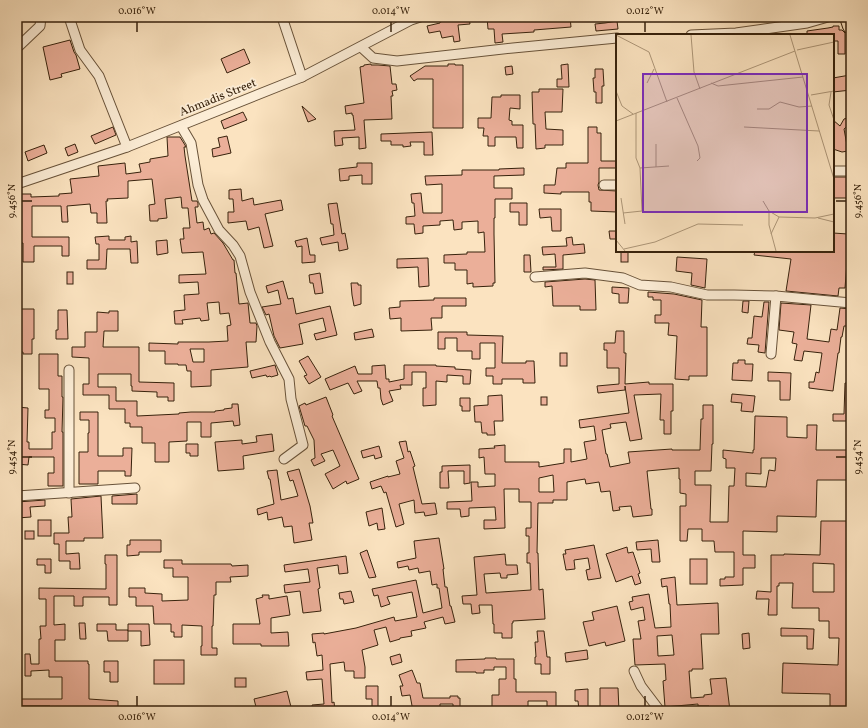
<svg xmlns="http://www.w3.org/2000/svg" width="868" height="728" viewBox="0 0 868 728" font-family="Vollkorn,serif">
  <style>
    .building { fill: #ebaf99; stroke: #37220c; fill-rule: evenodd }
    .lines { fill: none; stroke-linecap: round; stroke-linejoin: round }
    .street-casing { stroke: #685239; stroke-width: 11 }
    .highway-casing { stroke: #37220c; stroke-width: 18 }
    .street { stroke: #fcedd6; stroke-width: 9 }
    .highway { stroke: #fbe3c0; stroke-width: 16 }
    .ticks { fill: none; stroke: #37220c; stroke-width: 1.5 }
    .labels { text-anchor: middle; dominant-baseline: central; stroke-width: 3.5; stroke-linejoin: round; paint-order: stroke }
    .street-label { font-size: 12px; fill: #37220c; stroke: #fcedd6 }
    .inset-road { fill: none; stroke: #ad9678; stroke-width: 1 }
    .view { fill: #7b2cbf; fill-opacity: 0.15; stroke: #7b2cbf; stroke-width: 2 }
    .inset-edge { fill: none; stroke: #37220c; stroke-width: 2 }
    .neatline { fill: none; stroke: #37220c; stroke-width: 1.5 }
    .ticks-label { font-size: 10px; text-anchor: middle; fill: #37220c }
  </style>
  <rect width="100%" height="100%" fill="#fbe3c0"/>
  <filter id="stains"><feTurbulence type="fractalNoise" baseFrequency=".005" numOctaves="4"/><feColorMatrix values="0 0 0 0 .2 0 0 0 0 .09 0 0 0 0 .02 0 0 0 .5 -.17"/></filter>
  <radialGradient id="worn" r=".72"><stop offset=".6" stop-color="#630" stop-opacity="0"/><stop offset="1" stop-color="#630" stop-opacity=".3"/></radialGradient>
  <!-- building -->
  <g class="building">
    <path d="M 487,17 L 512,17 L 512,19 L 525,18 L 525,17 L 570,17 L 571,27 L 534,30 L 534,32 L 502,34 L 503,42 L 495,43 L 494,29 L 488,29 Z"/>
    <path d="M 469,18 L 470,24 L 458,25 L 460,41 L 454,42 L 453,36 L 442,38 L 440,31 L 429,33 L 427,26 L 440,23 L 440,22 L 451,19 Z"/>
    <path d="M 617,21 L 618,29 L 596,31 L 595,24 L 605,23 Z"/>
    <path d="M 833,26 L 839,26 L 839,30 L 842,30 L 845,33 L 845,54 L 838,54 L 838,41 L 833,41 L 833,35 L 807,35 L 807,31 L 828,28 L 833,27 Z"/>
    <path d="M 70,40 L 74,52 L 76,55 L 80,69 L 61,74 L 62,77 L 50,80 L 43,47 Z"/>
    <path d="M 244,49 L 250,63 L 227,73 L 221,59 Z"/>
    <path d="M 371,64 L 371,65 L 378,65 L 390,66 L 392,84 L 396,84 L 397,90 L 392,91 L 393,96 L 391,96 L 392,119 L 364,120 L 366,148 L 359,149 L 359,137 L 342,138 L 343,145 L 335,146 L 334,131 L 355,130 L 353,115 L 352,115 L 352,113 L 346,114 L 345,106 L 364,103 L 360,67 L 364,66 L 364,65 Z"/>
    <path d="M 448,64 L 455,64 L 455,65 L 463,65 L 463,128 L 433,128 L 433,79 L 417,79 L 414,81 L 410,76 L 425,66 L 448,66 Z"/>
    <path d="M 568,64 L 569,87 L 557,87 L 557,79 L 562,79 L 561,65 Z"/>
    <path d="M 512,66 L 513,74 L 506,75 L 505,67 Z"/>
    <path d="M 595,69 L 603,69 L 604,86 L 602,86 L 602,103 L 596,103 L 596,92 L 594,92 L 593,78 L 595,78 Z"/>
    <path d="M 850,75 L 851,90 L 833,92 L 833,78 Z"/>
    <path d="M 539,89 L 563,89 L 562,112 L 545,112 L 546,129 L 563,130 L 563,145 L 545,145 L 545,148 L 536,149 L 535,124 L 533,124 L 532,92 L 539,92 Z"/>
    <path d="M 501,95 L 520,95 L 520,109 L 510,108 L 509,120 L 512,121 L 512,125 L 523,125 L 523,148 L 517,148 L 516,137 L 495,137 L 495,146 L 488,146 L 488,136 L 483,136 L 484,128 L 478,128 L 478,118 L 491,118 L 492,97 L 501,97 Z"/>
    <path d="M 302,106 L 316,119 L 308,122 Z"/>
    <path d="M 243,112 L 247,120 L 224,129 L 221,121 Z"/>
    <path d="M 847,118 L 850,121 L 850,124 L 844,129 L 848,151 L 842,152 L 833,149 L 833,120 L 840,126 L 844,119 Z"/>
    <path d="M 113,127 L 116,135 L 95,144 L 91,136 Z"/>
    <path d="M 588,127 L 597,127 L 597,133 L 601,133 L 601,161 L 617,161 L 617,168 L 599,168 L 599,182 L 598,185 L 599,190 L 617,191 L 617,212 L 591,211 L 591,202 L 589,202 L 589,192 L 561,192 L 561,194 L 544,193 L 544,185 L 555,185 L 557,168 L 566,168 L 566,163 L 588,163 Z"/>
    <path d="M 432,132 L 433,155 L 424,155 L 424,142 L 410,142 L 411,146 L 403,147 L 403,145 L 391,145 L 391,141 L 381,141 L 381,134 Z"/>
    <path d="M 227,136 L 231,153 L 213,157 L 212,149 L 220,147 L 218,138 Z"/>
    <path d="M 167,137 L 180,137 L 185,145 L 186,147 L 184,147 L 185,156 L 192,201 L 197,201 L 198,203 L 198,207 L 195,207 L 197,223 L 203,222 L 204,230 L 209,228 L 211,234 L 214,233 L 223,243 L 233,260 L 234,260 L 235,273 L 236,273 L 239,304 L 248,303 L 250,323 L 256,323 L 257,326 L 256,342 L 246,342 L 248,367 L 211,370 L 211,386 L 191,387 L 191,371 L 187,371 L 186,365 L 178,365 L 178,364 L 165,364 L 165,351 L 149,351 L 149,343 L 178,344 L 178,342 L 209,342 L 228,341 L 227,326 L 231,325 L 229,313 L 220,314 L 219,302 L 207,303 L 209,320 L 201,321 L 200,318 L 182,320 L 183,324 L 175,324 L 174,311 L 185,310 L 184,295 L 199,294 L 198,282 L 179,283 L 179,275 L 206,274 L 203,252 L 182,253 L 180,239 L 184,239 L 183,228 L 190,228 L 188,208 L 182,208 L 181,197 L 165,199 L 167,218 L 158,219 L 158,221 L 150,221 L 149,205 L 155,204 L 152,179 L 128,181 L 128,198 L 107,199 L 108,201 L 106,201 L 107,223 L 97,223 L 97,213 L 91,213 L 90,204 L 67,206 L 68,222 L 62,222 L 61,206 L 32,206 L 32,237 L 69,237 L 69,256 L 62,256 L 62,246 L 34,246 L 34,262 L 23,262 L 23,243 L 20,243 L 20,231 L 17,231 L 17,194 L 31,194 L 31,197 L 59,196 L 59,194 L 72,193 L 70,179 L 99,176 L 98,166 L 125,163 L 126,174 L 141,172 L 139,164 L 150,162 L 150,159 L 168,156 ZM 190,349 L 204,349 L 204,362 L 193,362 Z"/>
    <path d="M 75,144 L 78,152 L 68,156 L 65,148 Z"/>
    <path d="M 44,145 L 47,153 L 28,161 L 25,152 Z"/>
    <path d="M 357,163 L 372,163 L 372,184 L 362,184 L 362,175 L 349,176 L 349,180 L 340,181 L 339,169 L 357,167 Z"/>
    <path d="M 524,168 L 524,175 L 494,176 L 494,188 L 512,188 L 512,199 L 495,199 L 495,218 L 494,218 L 494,234 L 495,283 L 493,283 L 493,286 L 473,287 L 473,283 L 467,284 L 467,270 L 455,270 L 455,263 L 444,263 L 444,255 L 467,254 L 467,252 L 485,252 L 484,232 L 478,233 L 478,221 L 462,222 L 462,229 L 454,230 L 453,220 L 440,221 L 440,225 L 423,226 L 423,233 L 415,234 L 414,224 L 406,224 L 406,217 L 415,216 L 414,203 L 412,203 L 411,194 L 421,193 L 423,213 L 442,213 L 442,184 L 426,185 L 425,176 L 462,175 L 462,170 L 499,170 L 499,169 Z"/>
    <path d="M 833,177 L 851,177 L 851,180 L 850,180 L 850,198 L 833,198 Z"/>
    <path d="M 241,189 L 242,201 L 253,198 L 254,205 L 281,200 L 283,210 L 265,214 L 273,246 L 264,248 L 259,227 L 248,230 L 246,221 L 228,223 L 228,212 L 234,212 L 233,199 L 229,199 L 229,190 Z"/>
    <path d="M 337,203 L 342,234 L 345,233 L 348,249 L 339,251 L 338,242 L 322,245 L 320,238 L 334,235 L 333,224 L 331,224 L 328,204 Z"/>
    <path d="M 510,203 L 527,203 L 527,225 L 519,225 L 519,212 L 510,212 Z"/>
    <path d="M 539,209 L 561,209 L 561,231 L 552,231 L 551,217 L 540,218 Z"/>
    <path d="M 609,231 L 617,231 L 617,239 L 610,239 Z"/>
    <path d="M 833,233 L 848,234 L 848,235 L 851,236 L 851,263 L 847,263 L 845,288 L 839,288 L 838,296 L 786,291 L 791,259 L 754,255 L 755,251 L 833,251 Z"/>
    <path d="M 109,236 L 109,240 L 125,240 L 125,237 L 131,236 L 131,242 L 137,241 L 138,263 L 131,263 L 130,249 L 107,249 L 106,269 L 87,269 L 87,260 L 99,260 L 99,244 L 96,244 L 95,237 Z"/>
    <path d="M 572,237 L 573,245 L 584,244 L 585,253 L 563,255 L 563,269 L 543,270 L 543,267 L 556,267 L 555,254 L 543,255 L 542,247 L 567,246 L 566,238 Z"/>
    <path d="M 307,238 L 310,255 L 315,255 L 315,262 L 302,263 L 302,246 L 297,247 L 295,241 Z"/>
    <path d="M 167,240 L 168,253 L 157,255 L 156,241 Z"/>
    <rect x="621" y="251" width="7" height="11"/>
    <path d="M 524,255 L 530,255 L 531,272 L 524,272 Z"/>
    <path d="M 677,257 L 707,259 L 705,288 L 691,285 L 692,273 L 676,271 Z"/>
    <path d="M 428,258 L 429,286 L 419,287 L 418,267 L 397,268 L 397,259 Z"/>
    <rect x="67" y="272" width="6" height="12"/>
    <path d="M 320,273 L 323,293 L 315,294 L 313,283 L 310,283 L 309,275 Z"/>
    <path d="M 585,279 L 595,280 L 596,310 L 580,310 L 580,306 L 553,306 L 552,286 L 545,287 L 545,282 Z"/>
    <path d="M 283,281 L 288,299 L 293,298 L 296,314 L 330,306 L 337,335 L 316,340 L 314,334 L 326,331 L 323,318 L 299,324 L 303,344 L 280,348 L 274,336 L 269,314 L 266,315 L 262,307 L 281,304 L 278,290 L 268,293 L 266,286 Z"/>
    <path d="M 351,283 L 358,283 L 358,285 L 361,285 L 361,304 L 354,306 L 352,295 Z"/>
    <path d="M 612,287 L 629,288 L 628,303 L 619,303 L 619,294 L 612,293 Z"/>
    <path d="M 648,292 L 674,294 L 702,300 L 701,327 L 707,327 L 707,376 L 689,376 L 689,380 L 675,379 L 677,336 L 668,335 L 669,323 L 655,323 L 655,315 L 661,315 L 661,300 L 653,300 L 653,297 L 648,297 Z"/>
    <path d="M 434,298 L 466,298 L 466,306 L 442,306 L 442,318 L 431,318 L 432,330 L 401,331 L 401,318 L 390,319 L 389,308 L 400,307 L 400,301 L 434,300 Z"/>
    <path d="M 743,301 L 749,301 L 748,313 L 742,312 Z"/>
    <path d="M 764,302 L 769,302 L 765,353 L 758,352 L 759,345 L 747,344 L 748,338 L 752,338 L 754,316 L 762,317 Z"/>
    <path d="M 781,303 L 811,305 L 807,339 L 829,342 L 831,329 L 837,330 L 840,308 L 851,309 L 851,326 L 844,326 L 842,337 L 841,337 L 839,353 L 838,353 L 833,391 L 809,388 L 809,382 L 814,382 L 816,372 L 819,373 L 822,353 L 804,351 L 802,361 L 794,360 L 797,344 L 792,343 L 794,332 L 779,330 Z"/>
    <path d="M 17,309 L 34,309 L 34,339 L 32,339 L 32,354 L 23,354 L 23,352 L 17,352 Z"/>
    <path d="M 58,310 L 67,310 L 68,339 L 56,339 L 56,330 L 58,330 Z"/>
    <path d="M 109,311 L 118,311 L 118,331 L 104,331 L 103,347 L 139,347 L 139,382 L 174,383 L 174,401 L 168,401 L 168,397 L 157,397 L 157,392 L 132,391 L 132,386 L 131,386 L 131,374 L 98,374 L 98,387 L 116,387 L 116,401 L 137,401 L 137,416 L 179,414 L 179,413 L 191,412 L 215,412 L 215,411 L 224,410 L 224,409 L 232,408 L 232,404 L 238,404 L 240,425 L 234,426 L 233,421 L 211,423 L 211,437 L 201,437 L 201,422 L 187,422 L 187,441 L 169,442 L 169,462 L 155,462 L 155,443 L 142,443 L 142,427 L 130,427 L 130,423 L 125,423 L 125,409 L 109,409 L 109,395 L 83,395 L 83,384 L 89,384 L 89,358 L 72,357 L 72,347 L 85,347 L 85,332 L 97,332 L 97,312 L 109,313 Z"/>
    <path d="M 372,329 L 374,337 L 355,340 L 354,333 Z"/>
    <path d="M 616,331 L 624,331 L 624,353 L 626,353 L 625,384 L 649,382 L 649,384 L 673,384 L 673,411 L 671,411 L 671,434 L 664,434 L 664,420 L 660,420 L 661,394 L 634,395 L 642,439 L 630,441 L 626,422 L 610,424 L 611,428 L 602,430 L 606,454 L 607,454 L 610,467 L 630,463 L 628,452 L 672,449 L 672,450 L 700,450 L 701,419 L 703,419 L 703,405 L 713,405 L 713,444 L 712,444 L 711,471 L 695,471 L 695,485 L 711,485 L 710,522 L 728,522 L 729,486 L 734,486 L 735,468 L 726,468 L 726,459 L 723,458 L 723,450 L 753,453 L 753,450 L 754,450 L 755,416 L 787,417 L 787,437 L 807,438 L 807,425 L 817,425 L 816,450 L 851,450 L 851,480 L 817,480 L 816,517 L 777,516 L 777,532 L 743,531 L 743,555 L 755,555 L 755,568 L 743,568 L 743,585 L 720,586 L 720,579 L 725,579 L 725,577 L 734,577 L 734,552 L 715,552 L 714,541 L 702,541 L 702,529 L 688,529 L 687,541 L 680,541 L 680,506 L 686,506 L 686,494 L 680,493 L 680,479 L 679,479 L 679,468 L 647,471 L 651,509 L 652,509 L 652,515 L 633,517 L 631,506 L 619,507 L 620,510 L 613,511 L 610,491 L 601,492 L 599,482 L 586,484 L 585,479 L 567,482 L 567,500 L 553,500 L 553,503 L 538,503 L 537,553 L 538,553 L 539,590 L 543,589 L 545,619 L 513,621 L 513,623 L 512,623 L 512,638 L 502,638 L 502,633 L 494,633 L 494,624 L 493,624 L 492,605 L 479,605 L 480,613 L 472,614 L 471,604 L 463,604 L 462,596 L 477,595 L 474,557 L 505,554 L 506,565 L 517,565 L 518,574 L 507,575 L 507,578 L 501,578 L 500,573 L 484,574 L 486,593 L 531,590 L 530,563 L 527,563 L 527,553 L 529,553 L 529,536 L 526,536 L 526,528 L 531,528 L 531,502 L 519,502 L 519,489 L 504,489 L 505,528 L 484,529 L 484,520 L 496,520 L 495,507 L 469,508 L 469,516 L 461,517 L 460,509 L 447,509 L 447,502 L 472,501 L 471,482 L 478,482 L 478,487 L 495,486 L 495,474 L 485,474 L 484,457 L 479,458 L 479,449 L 495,448 L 494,446 L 505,445 L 505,462 L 539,462 L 539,467 L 564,463 L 564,449 L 571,449 L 571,462 L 587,459 L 584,442 L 596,440 L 594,426 L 580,428 L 579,420 L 629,413 L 625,386 L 625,390 L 598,393 L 597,386 L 619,384 L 619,368 L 607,368 L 607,350 L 604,350 L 604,343 L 615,343 ZM 761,458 L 776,458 L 775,471 L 769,470 L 766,487 L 746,486 L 746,473 L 761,474 ZM 553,475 L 554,492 L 539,492 L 539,478 Z"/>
    <path d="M 438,332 L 467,332 L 467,335 L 503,336 L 502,363 L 526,363 L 526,361 L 534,361 L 535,383 L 523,383 L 523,379 L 502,379 L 502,384 L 493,384 L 493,376 L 486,376 L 486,368 L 495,368 L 495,343 L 480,343 L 480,359 L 472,359 L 472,351 L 457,351 L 457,338 L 445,338 L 445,349 L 438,349 Z"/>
    <rect x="560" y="353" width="7" height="13"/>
    <path d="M 39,354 L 58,354 L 58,376 L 62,376 L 62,397 L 63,397 L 62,432 L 63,432 L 63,486 L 48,486 L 48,473 L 54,473 L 54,457 L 29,457 L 28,465 L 17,464 L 17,407 L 28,408 L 27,442 L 29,442 L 29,449 L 52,449 L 52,432 L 55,432 L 55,418 L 45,418 L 45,410 L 49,410 L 49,389 L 39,389 Z"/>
    <path d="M 308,356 L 321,377 L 309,384 L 304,376 L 307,375 L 299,361 Z"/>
    <path d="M 738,360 L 745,360 L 745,364 L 753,364 L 752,381 L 732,380 L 733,363 L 738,363 Z"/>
    <path d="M 275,365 L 278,375 L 271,377 L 270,376 L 267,377 L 266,375 L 252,378 L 250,371 Z"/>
    <path d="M 385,365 L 386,379 L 389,379 L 389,382 L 404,379 L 404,365 L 436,365 L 436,366 L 455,367 L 455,369 L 471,370 L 470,384 L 463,384 L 463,376 L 447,375 L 447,382 L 436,381 L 436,405 L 423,406 L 423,388 L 426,388 L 426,372 L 412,372 L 412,385 L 400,385 L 401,389 L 389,391 L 393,401 L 383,405 L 381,399 L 380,388 L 378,388 L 377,381 L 357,381 L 362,391 L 354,394 L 348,383 L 330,390 L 325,379 L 355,366 L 358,374 L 372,374 L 372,366 Z"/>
    <path d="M 768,372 L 791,373 L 790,400 L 780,400 L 780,381 L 768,381 Z"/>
    <path d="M 845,383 L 850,383 L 851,421 L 833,421 L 833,414 L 844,414 Z"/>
    <path d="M 732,394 L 755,396 L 753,412 L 741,411 L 742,403 L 731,402 Z"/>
    <path d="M 502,395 L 503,421 L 494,421 L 495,435 L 487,435 L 487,433 L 482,433 L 481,422 L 475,422 L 474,406 L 488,405 L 488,396 Z"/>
    <path d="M 326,397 L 333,415 L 332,416 L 359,479 L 347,484 L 346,481 L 333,489 L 325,474 L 340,466 L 333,450 L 321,454 L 325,461 L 314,466 L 311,460 L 315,458 L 314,440 L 307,426 L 305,426 L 299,406 L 305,403 L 306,405 Z"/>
    <rect x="541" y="397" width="6" height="8"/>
    <path d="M 460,398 L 470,398 L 470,411 L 462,411 L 462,406 L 460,406 Z"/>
    <path d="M 80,412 L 98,412 L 98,456 L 123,456 L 123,448 L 132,448 L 131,476 L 125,476 L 125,471 L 98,471 L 98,484 L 79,484 L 79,452 L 88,452 L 88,433 L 89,433 L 89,420 L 80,420 Z"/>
    <path d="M 272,434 L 274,451 L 243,456 L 244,469 L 218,471 L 215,442 L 242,440 L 242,444 L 257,442 L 256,436 Z"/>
    <path d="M 406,441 L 408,452 L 410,451 L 415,466 L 413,467 L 422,504 L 435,503 L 437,514 L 425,516 L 424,512 L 415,513 L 414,500 L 399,504 L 404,524 L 396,527 L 386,492 L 384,493 L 381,486 L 372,489 L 370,482 L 388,476 L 388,477 L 400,474 L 396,461 L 404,458 L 399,442 Z"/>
    <path d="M 186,444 L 198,444 L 198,456 L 190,456 L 190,453 L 186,453 Z"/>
    <path d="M 379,446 L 382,457 L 375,459 L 374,455 L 363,458 L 361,451 Z"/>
    <path d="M 470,465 L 470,483 L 464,484 L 464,471 L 448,471 L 449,488 L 440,488 L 440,472 L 442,472 L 442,466 Z"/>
    <path d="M 299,469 L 310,506 L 313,523 L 309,523 L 312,540 L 294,543 L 292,526 L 284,527 L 282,517 L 268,520 L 267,512 L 258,515 L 257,509 L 274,504 L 270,479 L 269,479 L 267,471 L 277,470 L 281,500 L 298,496 L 293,480 L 290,481 L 287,472 Z"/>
    <path d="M 137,494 L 137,504 L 112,504 L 112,496 Z"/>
    <path d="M 101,496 L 103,538 L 84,538 L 84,541 L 66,541 L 66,554 L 79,553 L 80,569 L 70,569 L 70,561 L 59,561 L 59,544 L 54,544 L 54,533 L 69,533 L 68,517 L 72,517 L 71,499 Z"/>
    <path d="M 45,500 L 45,506 L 30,507 L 31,517 L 17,518 L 17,502 Z"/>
    <path d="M 382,508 L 385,529 L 378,530 L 377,523 L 369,526 L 366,512 Z"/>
    <rect x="38" y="520" width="13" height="16"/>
    <path d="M 821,521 L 851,521 L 849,630 L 850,630 L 849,659 L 848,659 L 847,700 L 848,711 L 838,711 L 838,708 L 830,708 L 830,694 L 782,693 L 783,663 L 838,665 L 839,638 L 829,638 L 829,621 L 819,621 L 819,608 L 792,608 L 793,583 L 779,583 L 779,586 L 777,586 L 777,615 L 768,615 L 769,599 L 756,599 L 757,591 L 771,592 L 771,555 L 784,555 L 784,554 L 820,555 ZM 813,563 L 834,564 L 834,592 L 813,592 Z"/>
    <rect x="25" y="531" width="9" height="8"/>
    <path d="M 439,538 L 444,569 L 443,569 L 445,587 L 447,587 L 450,606 L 451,606 L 455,622 L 445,624 L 443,617 L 424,622 L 426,628 L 411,631 L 412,636 L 400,638 L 400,639 L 390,642 L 386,627 L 374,630 L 378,645 L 362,650 L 365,667 L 365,678 L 354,678 L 354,671 L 345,671 L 344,662 L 330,664 L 332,703 L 334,702 L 335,711 L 313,711 L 312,705 L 324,704 L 322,679 L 307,680 L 306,672 L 323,670 L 322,655 L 317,656 L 315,642 L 313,643 L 312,634 L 324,633 L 324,634 L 356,628 L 394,617 L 395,621 L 417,617 L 412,592 L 387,597 L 390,604 L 381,607 L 378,595 L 374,596 L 372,589 L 416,580 L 423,613 L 442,608 L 439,588 L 437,588 L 437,584 L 432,585 L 430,571 L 419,573 L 418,568 L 409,570 L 408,566 L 398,568 L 397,562 L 416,558 L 414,541 Z"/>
    <path d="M 130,540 L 161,540 L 161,552 L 139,552 L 139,555 L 127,556 L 127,545 L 130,545 Z"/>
    <path d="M 658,540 L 660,562 L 652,562 L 651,549 L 637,550 L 636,542 Z"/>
    <path d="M 594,545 L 601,578 L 588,580 L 586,570 L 590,569 L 588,558 L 574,560 L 575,569 L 566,570 L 563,554 L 566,554 L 565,550 Z"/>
    <path d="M 627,547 L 628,553 L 633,552 L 640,573 L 638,574 L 641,583 L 635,585 L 632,576 L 616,582 L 606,554 Z"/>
    <path d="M 367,550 L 376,577 L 369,578 L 360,553 Z"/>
    <path d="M 105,555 L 117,555 L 117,605 L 109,605 L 109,597 L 83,597 L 83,606 L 74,606 L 74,596 L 54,596 L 54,625 L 65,624 L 65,640 L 55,640 L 55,661 L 88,661 L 88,664 L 89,664 L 89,699 L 118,701 L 118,711 L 110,711 L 110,709 L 88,708 L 88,711 L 50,711 L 50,706 L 17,706 L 17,699 L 62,699 L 62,677 L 49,677 L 49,670 L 31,671 L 31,676 L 25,676 L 25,654 L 30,654 L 31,664 L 39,664 L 39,639 L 41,639 L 40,626 L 46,626 L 46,599 L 39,599 L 39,588 L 106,589 L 106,564 L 105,564 Z"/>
    <path d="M 346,556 L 348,573 L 339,574 L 338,565 L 317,568 L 320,588 L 318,589 L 321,611 L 303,613 L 300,591 L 285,593 L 284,585 L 310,582 L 308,569 L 285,572 L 284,565 Z"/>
    <path d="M 37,559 L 51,559 L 51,573 L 45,573 L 45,565 L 37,565 Z"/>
    <rect x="690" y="559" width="17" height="25"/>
    <path d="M 164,560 L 182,560 L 182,564 L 231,564 L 232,566 L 248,565 L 248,576 L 230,577 L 231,582 L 216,582 L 216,595 L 214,595 L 213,626 L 212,626 L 212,648 L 217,648 L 217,655 L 201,655 L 201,646 L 202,646 L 202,626 L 182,625 L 182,637 L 174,637 L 174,632 L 171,632 L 171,624 L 154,624 L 153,606 L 136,606 L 136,597 L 129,597 L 129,588 L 145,588 L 145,593 L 162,594 L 162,601 L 188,600 L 188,577 L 173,577 L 173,568 L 164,568 Z"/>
    <path d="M 675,577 L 677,605 L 718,603 L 719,634 L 701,634 L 703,669 L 692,669 L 692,671 L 689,671 L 691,698 L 704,697 L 704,695 L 712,694 L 710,679 L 726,678 L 730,711 L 709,711 L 709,706 L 698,706 L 698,704 L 665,707 L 663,681 L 666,680 L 665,664 L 635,665 L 633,639 L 641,639 L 638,621 L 645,620 L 643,607 L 631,610 L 629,602 L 633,601 L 632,597 L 649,594 L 655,628 L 671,627 L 670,604 L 669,604 L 667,586 L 662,587 L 661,579 ZM 672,635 L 674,655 L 658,656 L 657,636 Z"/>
    <path d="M 351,591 L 354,602 L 344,604 L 343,599 L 340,599 L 339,593 Z"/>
    <path d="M 262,595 L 269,595 L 269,599 L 287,596 L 290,615 L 271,618 L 271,633 L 288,632 L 289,646 L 261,646 L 261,644 L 233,644 L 233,624 L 260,624 L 256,599 L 263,597 Z"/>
    <path d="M 617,606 L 625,641 L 606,646 L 605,642 L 589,646 L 583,622 L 594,620 L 592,612 Z"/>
    <path d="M 79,623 L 85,623 L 86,639 L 80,639 Z"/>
    <path d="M 97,624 L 116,624 L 116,630 L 128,630 L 128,641 L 108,641 L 107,631 L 97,631 Z"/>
    <path d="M 128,624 L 149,624 L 150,645 L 141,646 L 141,631 L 128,631 Z"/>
    <path d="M 781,628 L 814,629 L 813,649 L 807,649 L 807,636 L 781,636 Z"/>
    <path d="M 537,631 L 544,631 L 547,657 L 550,657 L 550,674 L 541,674 L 541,664 L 535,664 L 535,657 L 536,657 L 535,642 L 538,642 Z"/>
    <path d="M 749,633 L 750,648 L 743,649 L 742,634 Z"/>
    <path d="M 587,650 L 588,659 L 566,662 L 565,653 Z"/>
    <path d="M 400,654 L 402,662 L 392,665 L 390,657 Z"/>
    <path d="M 485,658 L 496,658 L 496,659 L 514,659 L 514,679 L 516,679 L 516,692 L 556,692 L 556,711 L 547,711 L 547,701 L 528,701 L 528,711 L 492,711 L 492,695 L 499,695 L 499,679 L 506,679 L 506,667 L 494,667 L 494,670 L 484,670 L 484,673 L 476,673 L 476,672 L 456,672 L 456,660 L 485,659 Z"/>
    <rect x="154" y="660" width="30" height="24"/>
    <path d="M 104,661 L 118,661 L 118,682 L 110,682 L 110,672 L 104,672 Z"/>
    <path d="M 412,670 L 417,683 L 420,683 L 423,698 L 450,698 L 450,696 L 458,696 L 458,698 L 460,698 L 460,709 L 453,709 L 453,704 L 440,704 L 440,707 L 436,707 L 436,711 L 413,711 L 410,695 L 402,696 L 400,686 L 403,686 L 399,675 Z"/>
    <rect x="235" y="678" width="11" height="9"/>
    <path d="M 366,686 L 378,686 L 378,711 L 372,711 L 372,699 L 366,699 Z"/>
    <path d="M 600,688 L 618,688 L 619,711 L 600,711 Z"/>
    <path d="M 588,689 L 588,711 L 579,711 L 578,701 L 575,701 L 575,690 Z"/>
    <path d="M 287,691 L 292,711 L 257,711 L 254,699 Z"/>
  </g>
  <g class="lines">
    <!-- street casing -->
    <g class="street-casing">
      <g id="street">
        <path d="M 69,17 L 80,50 L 99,76 L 127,147"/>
        <path d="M 282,17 L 302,77"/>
        <path d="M 691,35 L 736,33 L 807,23 L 828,17"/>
        <path d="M 19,46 L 40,26 L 41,17"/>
        <path d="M 361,47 L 373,58 L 397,61 L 513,48 L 617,38"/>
        <path d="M 181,126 L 191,143 L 198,185 L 203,200 L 219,230 L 233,245 L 240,256 L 250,292 L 270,342 L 289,379 L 291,399 L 303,445 L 284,459"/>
        <path d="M 833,171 L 851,171"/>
        <path d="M 17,184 L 127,147 L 302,77 L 411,20 L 420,17"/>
        <path d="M 604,185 L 617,185"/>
        <path d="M 535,277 L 585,273 L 623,278 L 640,285 L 671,287 L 707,295 L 734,295 L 776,296 L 851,303"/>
        <path d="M 771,354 L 776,296"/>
        <path d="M 69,493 L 69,370"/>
        <path d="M 17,496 L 135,488"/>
        <path d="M 634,671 L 641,686 L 660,711"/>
      </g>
    </g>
    <!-- highway casing -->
    <g class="highway-casing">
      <path id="highway" d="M 848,17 L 851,26"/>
    </g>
    <!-- street -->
    <use href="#street" class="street"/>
    <!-- highway -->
    <use href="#highway" class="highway"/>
  </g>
  <!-- ticks -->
  <path class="ticks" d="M 137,22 L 137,32M 391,22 L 391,32M 645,22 L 645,32M 22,201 L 32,201M 836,201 L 846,201M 22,457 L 32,457M 836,457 L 846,457M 137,696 L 137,706M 391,696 L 391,706M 645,696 L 645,706"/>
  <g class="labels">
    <!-- street labels -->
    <g class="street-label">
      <text transform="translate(218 98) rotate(-22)">Ahmadis Street</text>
    </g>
  </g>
  <!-- overview -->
  <g transform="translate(616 34)">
    <rect width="218" height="218" fill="#fbe3c0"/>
    <path class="inset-road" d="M 0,1 L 33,18 L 51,68M 75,1 L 78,38 L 84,55M 174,1 L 218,145M 181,16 L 218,8M 31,49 L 38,35M 95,49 L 102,52 L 187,43M 0,57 L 6,72 L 17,80M 215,58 L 213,71 L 218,86M 195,61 L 218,57M 61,64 L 82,112 L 84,124 L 81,127M 141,75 L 153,75 L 164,68 L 183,73 L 196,72M 0,87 L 179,17M 128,93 L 203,97M 40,133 L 40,110M 24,134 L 53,132M 5,164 L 9,190M 147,167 L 153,177 L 163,183 L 199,184 L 218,180M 153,177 L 153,191 L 160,217M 7,179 L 26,177 L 24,134 L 20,124 L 20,79M 202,184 L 218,188M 155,200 L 163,183M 0,206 L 9,217M 8,215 L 39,208 L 82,190 L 127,191"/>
    <path class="view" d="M 27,40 L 191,40 L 191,178 L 27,178 Z"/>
    <rect width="218" height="218" class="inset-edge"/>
  </g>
  <!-- margin -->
  <rect width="868" height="728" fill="none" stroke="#fbe3c0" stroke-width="44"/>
  <rect x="22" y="22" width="824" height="684" class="neatline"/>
  <g class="ticks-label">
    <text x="137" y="14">0.016°W</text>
    <text x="391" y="14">0.014°W</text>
    <text x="645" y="14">0.012°W</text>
    <text transform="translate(11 201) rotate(-90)" y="4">9.456°N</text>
    <text transform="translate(857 201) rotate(-90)" y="4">9.456°N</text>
    <text transform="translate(11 457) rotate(-90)" y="4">9.454°N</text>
    <text transform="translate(857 457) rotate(-90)" y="4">9.454°N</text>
    <text x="137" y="720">0.016°W</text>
    <text x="391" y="720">0.014°W</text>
    <text x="645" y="720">0.012°W</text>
  </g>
  <rect width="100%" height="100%" filter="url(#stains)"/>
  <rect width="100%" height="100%" fill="url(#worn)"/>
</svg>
